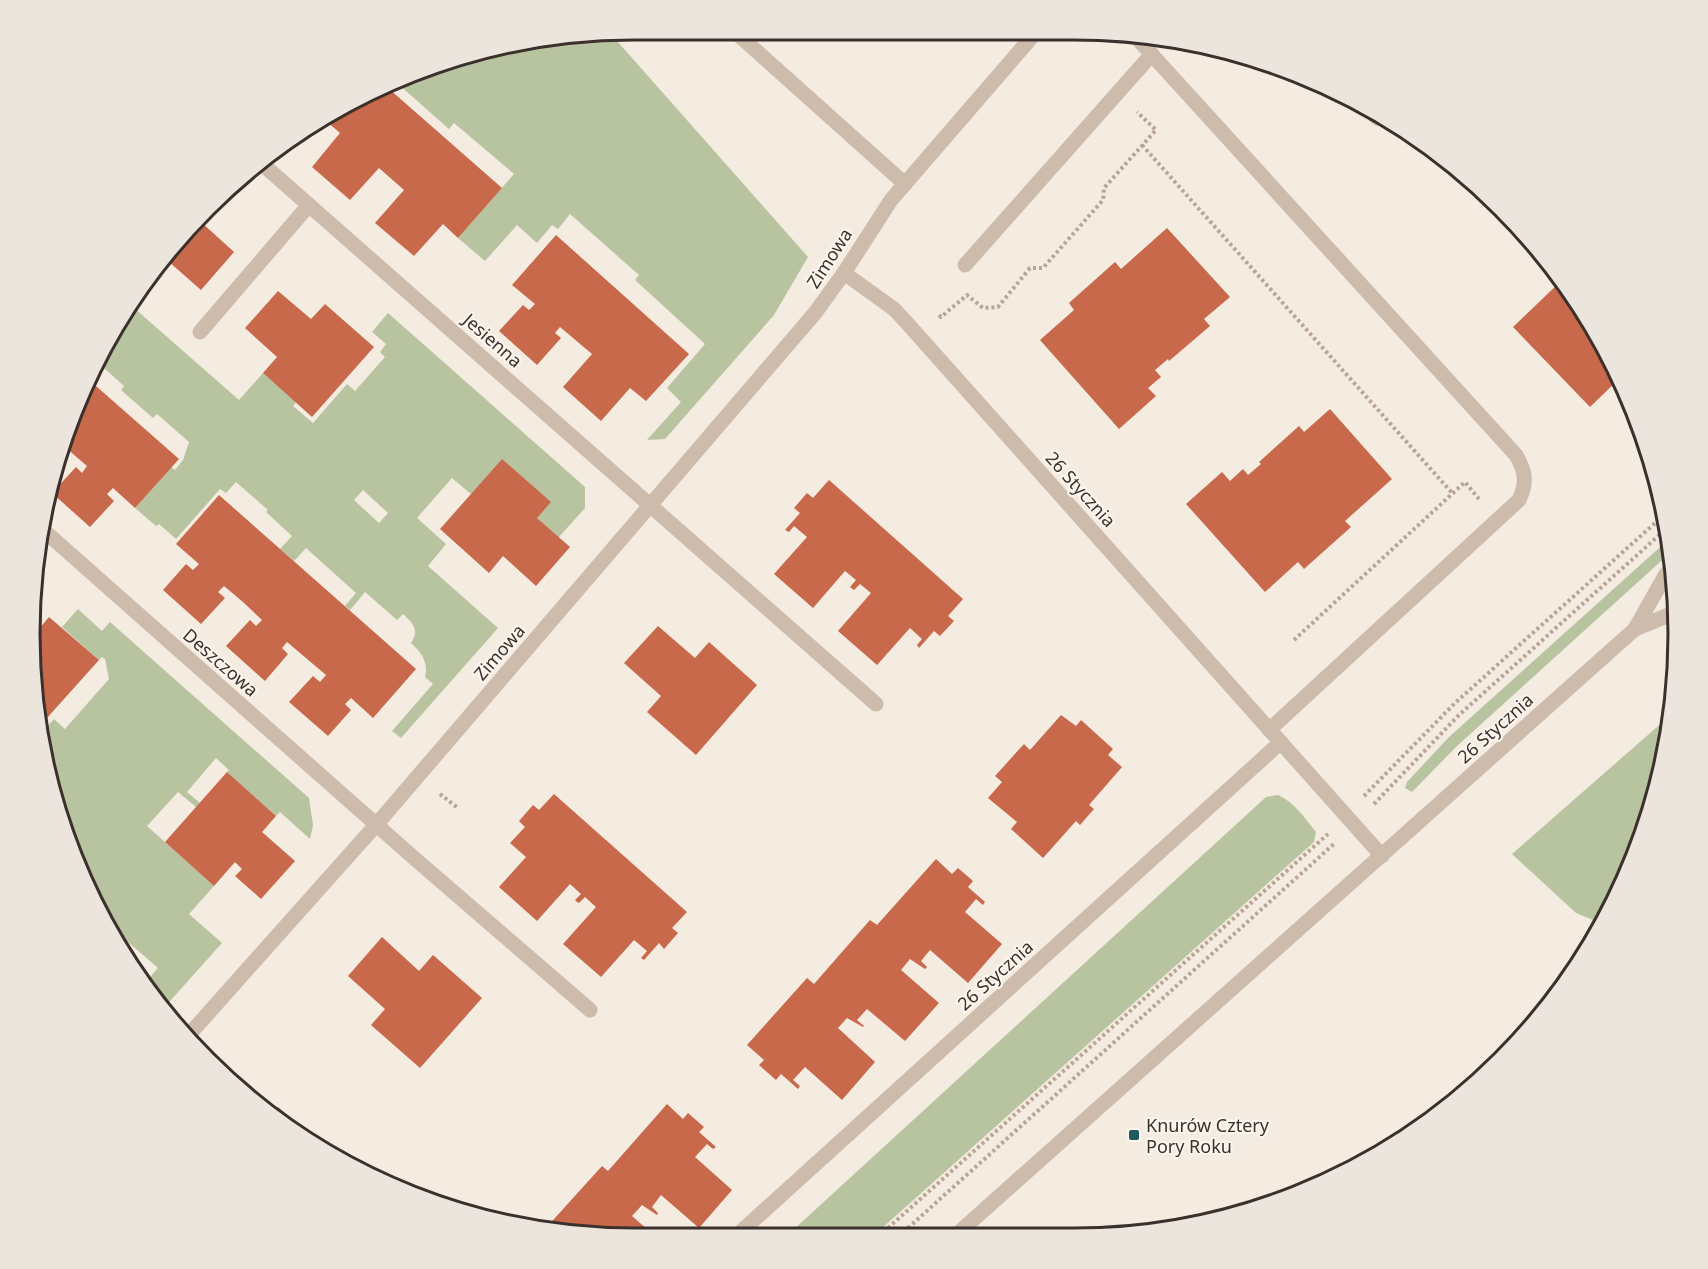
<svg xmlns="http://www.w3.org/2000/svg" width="1708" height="1269" viewBox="0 0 1708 1269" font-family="'Noto Sans',sans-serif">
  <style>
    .green { fill: #b8c4a0; fill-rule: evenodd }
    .building { fill: #c8694b }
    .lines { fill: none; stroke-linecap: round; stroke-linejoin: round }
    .path { stroke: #b9a596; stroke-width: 4; stroke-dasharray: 3 3; stroke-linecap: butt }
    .minor { stroke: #cdbbac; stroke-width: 15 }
    .poi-dot { fill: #1f5a5e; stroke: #fbf5ee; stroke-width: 2 }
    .labels { text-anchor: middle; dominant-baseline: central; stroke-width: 4.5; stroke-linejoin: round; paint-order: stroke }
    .street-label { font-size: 18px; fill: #3b302b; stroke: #fbf5ee }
    .poi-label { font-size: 18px; fill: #3b302b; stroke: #fbf5ee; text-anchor: start }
    .rim { fill: none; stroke: #3b302b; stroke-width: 3 }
  </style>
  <rect width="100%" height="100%" fill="#f4ebe1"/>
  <!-- green -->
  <g class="green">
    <path d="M 610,33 L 808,257 L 774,315 L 665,439 L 647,440 L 681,402 L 667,388 L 705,344 L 635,280 L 639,275 L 570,214 L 558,229 L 552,225 L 537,243 L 517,225 L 485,261 L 458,238 L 514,174 L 454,123 L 449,129 L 398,84 L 478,51 Z"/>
    <path d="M 133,307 L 239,400 L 263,373 L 296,402 L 293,406 L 313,423 L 347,384 L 355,391 L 385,357 L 380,352 L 386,344 L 372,332 L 388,313 L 585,487 L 585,508 L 558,538 L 537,518 L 502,460 L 471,494 L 452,478 L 417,518 L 446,544 L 428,566 L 498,628 L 401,738 L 392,731 L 433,684 L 425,677 C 429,662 421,652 411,643 C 420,630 412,622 403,614 L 397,620 L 365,592 L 350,610 L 345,606 L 356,593 L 306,548 L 294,561 L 280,549 L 292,536 L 266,512 L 268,510 L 236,482 L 226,493 L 220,489 L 176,539 L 159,524 L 156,526 L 135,508 L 171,467 L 175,470 L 183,460 L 189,442 L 157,414 L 153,418 L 121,390 L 124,386 L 96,361 ZM 363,490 L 388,513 L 379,523 L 354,500 Z"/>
    <path d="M 1668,540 L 1670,553 L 1457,746 L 1412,792 L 1405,788 L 1407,782 L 1449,737 Z"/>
    <path d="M 78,609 L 102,631 L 110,622 L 309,798 L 313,825 L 310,839 L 280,812 L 276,816 L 227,772 L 229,770 L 216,758 L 187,792 L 200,803 L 196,807 L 178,792 L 147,826 L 214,886 L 189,914 L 222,943 L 162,1010 L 155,1002 L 144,984 L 158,968 L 112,928 L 76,866 L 42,753 L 39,736 L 54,719 L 65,729 L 109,679 L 105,659 L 102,657 L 99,660 L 62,627 Z"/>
    <path d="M 1673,713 L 1646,829 L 1603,924 L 1576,913 L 1512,854 Z"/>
    <path d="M 1278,795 C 1295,803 1304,817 1316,832 L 1314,842 L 881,1229 L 857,1236 L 789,1236 L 792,1231 L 1266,797 Z"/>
  </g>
  <!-- building -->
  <g class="building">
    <path d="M 388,88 L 502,188 L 458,238 L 443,224 L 414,256 L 375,223 L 404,190 L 379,168 L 350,200 L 312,167 L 340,133 L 325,120 L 332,111 Z"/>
    <path d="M 212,204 L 215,207 L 201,222 L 234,252 L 201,290 L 168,261 L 155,273 L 180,236 Z"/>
    <path d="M 1167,228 L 1230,297 L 1204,319 L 1210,326 L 1169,361 L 1168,359 L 1155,370 L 1161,377 L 1148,388 L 1156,396 L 1119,429 L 1040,340 L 1074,310 L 1069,303 L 1115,262 L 1121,269 Z"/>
    <path d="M 556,235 L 689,354 L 646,401 L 630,388 L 601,421 L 563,387 L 592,354 L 560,327 L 555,333 L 561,338 L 537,365 L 499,331 L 523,305 L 529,310 L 535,304 L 512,285 Z"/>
    <path d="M 1562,280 L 1616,367 L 1620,378 L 1590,407 L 1513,327 Z"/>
    <path d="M 278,291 L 311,319 L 325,304 L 374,347 L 312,417 L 263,373 L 277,357 L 245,328 Z"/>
    <path d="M 88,379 L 179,459 L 135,508 L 113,488 L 107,494 L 114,501 L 90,527 L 52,493 L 76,467 L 82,473 L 87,466 L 65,447 Z"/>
    <path d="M 1330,409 L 1392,479 L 1345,521 L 1351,527 L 1304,569 L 1298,562 L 1265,592 L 1186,504 L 1222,472 L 1230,481 L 1243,469 L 1248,475 L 1261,464 L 1259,462 L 1299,426 L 1304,432 Z"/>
    <path d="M 502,459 L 551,502 L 537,518 L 570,547 L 536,586 L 503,556 L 489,573 L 440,529 Z"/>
    <path d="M 829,480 L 963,599 L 948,616 L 954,621 L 940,636 L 934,631 L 919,648 L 917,645 L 922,639 L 910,628 L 877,665 L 838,631 L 871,593 L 860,584 L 854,590 L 850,587 L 856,580 L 845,571 L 813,608 L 774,574 L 807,537 L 794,526 L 789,532 L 785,530 L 800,513 L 794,508 L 807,493 L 813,498 Z"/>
    <path d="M 219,495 L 416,669 L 373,718 L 351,698 L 345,704 L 351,710 L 328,736 L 289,702 L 313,676 L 320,682 L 326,675 L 287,642 L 282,648 L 288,654 L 265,681 L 226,646 L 250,620 L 256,626 L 262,620 L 243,602 L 224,586 L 218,592 L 225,598 L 201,624 L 163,590 L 186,564 L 193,570 L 199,564 L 176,544 Z"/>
    <path d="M 49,617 L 99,660 L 38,728 L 31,674 L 34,635 Z"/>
    <path d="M 658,626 L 695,658 L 709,642 L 757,685 L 696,755 L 647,712 L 661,696 L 624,663 Z"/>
    <path d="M 1061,715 L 1076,726 L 1081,720 L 1113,749 L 1108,755 L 1122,767 L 1089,805 L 1094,809 L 1080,825 L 1076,821 L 1043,858 L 1011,829 L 1017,822 L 988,798 L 1002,782 L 995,776 L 1024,744 L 1030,750 Z"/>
    <path d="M 227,772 L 276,816 L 262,832 L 295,861 L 261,899 L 235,876 L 242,869 L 235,862 L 214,886 L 165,842 Z"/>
    <path d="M 554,794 L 687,912 L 672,928 L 678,933 L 664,949 L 659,943 L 644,960 L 641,958 L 647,951 L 634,940 L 601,977 L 563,944 L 596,907 L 585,897 L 579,903 L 577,902 L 575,900 L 581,894 L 570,884 L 537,921 L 499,887 L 526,857 L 510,843 L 525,827 L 519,821 L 533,805 L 539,810 Z"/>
    <path d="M 936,859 L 952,874 L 958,868 L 973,881 L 968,887 L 985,902 L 983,905 L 976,899 L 965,912 L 1002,944 L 968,983 L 930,950 L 921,961 L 927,967 L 925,969 L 910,959 L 901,970 L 939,1003 L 905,1041 L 867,1009 L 857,1020 L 864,1026 L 863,1027 L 847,1018 L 838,1028 L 875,1062 L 842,1100 L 805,1067 L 793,1080 L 800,1086 L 798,1089 L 781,1074 L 776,1080 L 759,1065 L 764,1060 L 747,1045 L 807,978 L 814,984 L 870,920 L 877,925 Z"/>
    <path d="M 382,937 L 419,971 L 433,955 L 482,998 L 420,1068 L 371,1025 L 385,1009 L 348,976 Z"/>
    <path d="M 667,1104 L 683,1119 L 688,1113 L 704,1127 L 699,1132 L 716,1147 L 713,1149 L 707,1144 L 695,1157 L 732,1190 L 699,1228 L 661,1195 L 652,1207 L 658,1213 L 657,1215 L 642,1205 L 632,1216 L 656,1237 L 595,1238 L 545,1229 L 602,1166 L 608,1171 Z"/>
    <path d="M 278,1107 L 313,1137 L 338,1160 L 272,1115 Z"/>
  </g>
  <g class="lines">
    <!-- path -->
    <g class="path">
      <path d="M 1142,145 L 1453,494"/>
      <path d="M 939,315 L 941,317 L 967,295 L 983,308 L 998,307 L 1030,268 L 1043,268 L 1103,200 L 1104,188 L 1156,130 L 1137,112"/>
      <path d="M 1294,640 L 1465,482 L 1479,499"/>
      <path d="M 440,794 L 458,808"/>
      <path d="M 1364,796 L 1455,703 L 1664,515"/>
      <path d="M 1374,804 L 1458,716 L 1666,529"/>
      <path d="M 879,1236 L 1328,834"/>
      <path d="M 899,1236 L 1335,843"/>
    </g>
    <!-- minor -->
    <g class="minor">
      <path d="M 733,30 L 905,184"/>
      <path d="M 1134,35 L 1516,455 C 1526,472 1527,483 1519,500 L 1269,730"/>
      <path d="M 1370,111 L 1377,118 L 1380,116"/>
      <path d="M 260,162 L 876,704"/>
      <path d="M 965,265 L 1152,54"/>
      <path d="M 844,273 L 894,309 L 907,323 L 1382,856"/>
      <path d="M 200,332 L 309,205"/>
      <path d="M 41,528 L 414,858 L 590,1010"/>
      <path d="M 1635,629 L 1676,612"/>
      <path d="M 187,1037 L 376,825 L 815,313 L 844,273 L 891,200 L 1037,31"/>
      <path d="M 956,1235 L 1635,629 L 1666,574 L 1672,569"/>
      <path d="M 735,1237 L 1281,742"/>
    </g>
  </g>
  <!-- markers -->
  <rect class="poi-dot" x="1128" y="1129" width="12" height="12" rx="3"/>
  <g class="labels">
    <!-- street labels -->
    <g class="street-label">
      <text transform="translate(829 258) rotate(-57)">Zimowa</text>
      <text transform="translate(493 340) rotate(41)">Jesienna</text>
      <text transform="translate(1081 489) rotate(48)">26 Stycznia</text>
      <text transform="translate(499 652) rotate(-49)">Zimowa</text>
      <text transform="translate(221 662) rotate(41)">Deszczowa</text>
      <text transform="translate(1495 728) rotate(-42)">26 Stycznia</text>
      <text transform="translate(995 975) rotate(-42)">26 Stycznia</text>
    </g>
    <!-- poi labels -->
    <g class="poi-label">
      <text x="1146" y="1125">Knurów Cztery<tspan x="1146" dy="21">Pory Roku</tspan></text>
    </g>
  </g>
  <!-- crop -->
  <path d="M0 0H1708V1269H0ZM634 40H1074A594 594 0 0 1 1668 634V634A594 594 0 0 1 1074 1228H634A594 594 0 0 1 40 634V634A594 594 0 0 1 634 40Z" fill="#ece5de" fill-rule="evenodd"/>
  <path class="rim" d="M634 40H1074A594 594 0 0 1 1668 634V634A594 594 0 0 1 1074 1228H634A594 594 0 0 1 40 634V634A594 594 0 0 1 634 40Z"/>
</svg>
